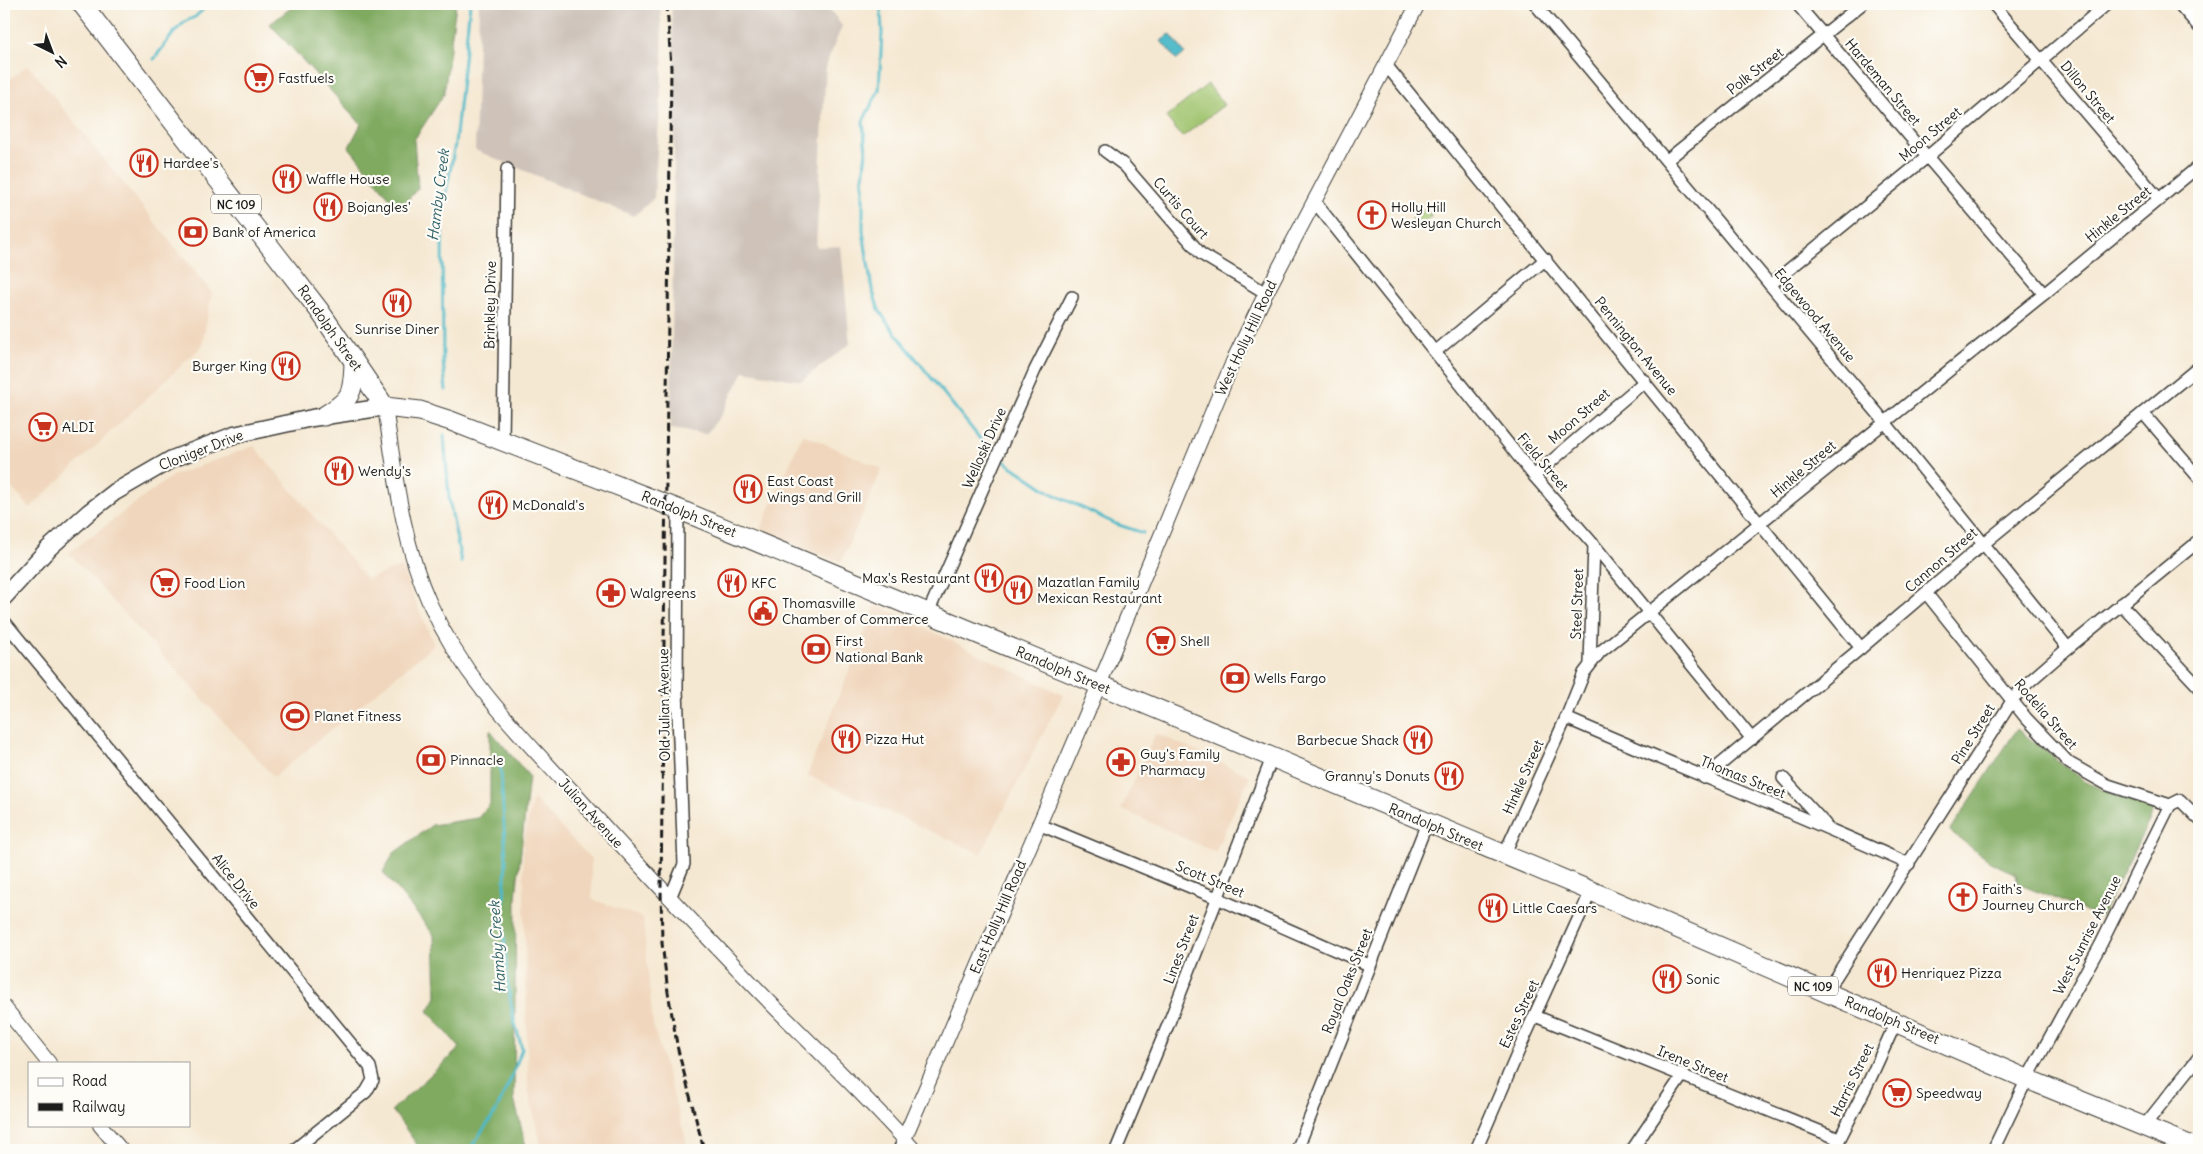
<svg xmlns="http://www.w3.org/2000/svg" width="2203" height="1154" viewBox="0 0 2203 1154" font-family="Delius,sans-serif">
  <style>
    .built { fill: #f0d6bc }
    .industrial { fill: #cec2b9 }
    .green { fill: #a0c46e; stroke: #5e7045 }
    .forest { fill: #80aa61; stroke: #4e633e }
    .water { fill: #4db9c8; stroke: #346a72 }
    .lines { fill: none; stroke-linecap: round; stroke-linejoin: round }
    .stream { stroke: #4db9c8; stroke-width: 3 }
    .minor-casing { stroke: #3d3b37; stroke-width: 14 }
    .tertiary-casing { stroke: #3d3b37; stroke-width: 16 }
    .secondary-casing { stroke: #3d3b37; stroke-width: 19 }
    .primary-casing { stroke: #3d3b37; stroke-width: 21 }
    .minor { stroke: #fff; stroke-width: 11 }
    .tertiary { stroke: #fff; stroke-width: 14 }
    .secondary { stroke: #fff; stroke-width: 16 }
    .primary { stroke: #fff; stroke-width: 19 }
    .rail { stroke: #1c1c1c; stroke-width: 3; stroke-dasharray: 8 4; stroke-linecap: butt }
    .labels { text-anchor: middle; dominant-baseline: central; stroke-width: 4.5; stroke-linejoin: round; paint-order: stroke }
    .shield { fill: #fdfcf7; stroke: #605f5e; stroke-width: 1 }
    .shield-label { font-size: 12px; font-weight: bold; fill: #1c1c1c }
    .street-label { font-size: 14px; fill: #1c1c1c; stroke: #fdfcf7 }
    .poi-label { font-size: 14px; fill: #1c1c1c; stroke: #fdfcf7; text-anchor: start }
    .water-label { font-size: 15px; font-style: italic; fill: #326369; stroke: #fdfcf7 }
  </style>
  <rect width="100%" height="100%" fill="#fdfcf7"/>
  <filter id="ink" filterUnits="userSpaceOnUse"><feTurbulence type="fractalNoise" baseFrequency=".02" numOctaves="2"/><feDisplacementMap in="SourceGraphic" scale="10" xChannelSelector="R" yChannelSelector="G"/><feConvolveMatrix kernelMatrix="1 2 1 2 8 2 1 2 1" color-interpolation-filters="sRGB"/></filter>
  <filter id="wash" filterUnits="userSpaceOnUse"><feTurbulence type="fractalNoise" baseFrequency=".0096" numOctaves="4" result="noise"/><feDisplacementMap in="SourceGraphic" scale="20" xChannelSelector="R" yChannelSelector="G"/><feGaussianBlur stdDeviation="1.12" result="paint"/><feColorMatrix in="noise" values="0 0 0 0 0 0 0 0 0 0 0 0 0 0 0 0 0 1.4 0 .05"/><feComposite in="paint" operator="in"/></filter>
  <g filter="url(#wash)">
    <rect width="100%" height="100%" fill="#f5e8d2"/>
    <!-- built -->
    <g class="built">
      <path d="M 28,65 L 212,293 L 202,346 L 30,508 L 4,479 L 4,84 Z"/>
      <path d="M 803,434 L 882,469 L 841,562 L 760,531 Z"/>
      <path d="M 254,446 L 367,579 L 401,567 L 434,645 L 274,777 L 69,553 L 172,476 Z"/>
      <path d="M 876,604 L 1063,695 L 981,854 L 807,775 Z"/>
      <path d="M 1156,733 L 1250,776 L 1215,852 L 1121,809 Z"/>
      <path d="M 533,798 L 591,859 L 592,899 L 643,918 L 653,1025 L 689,1150 L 542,1150 L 528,1088 L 523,845 Z"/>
    </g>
    <!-- industrial -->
    <g class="industrial">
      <path d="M 479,4 L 660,4 L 663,59 L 654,198 L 634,216 L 475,150 Z"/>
      <path d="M 671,4 L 826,4 L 842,26 L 826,65 L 816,247 L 841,246 L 850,344 L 801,381 L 744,371 L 722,414 L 706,434 L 671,429 L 675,71 Z"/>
    </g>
    <!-- green -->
    <g class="green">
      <path d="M 1208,84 L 1224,105 L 1182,137 L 1166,117 Z"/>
      <path d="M 1426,208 L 1432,216 L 1418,228 L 1411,220 Z"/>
    </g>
    <!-- forest -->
    <g class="forest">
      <path d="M 296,4 L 456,4 L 444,94 L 414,140 L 418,188 L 399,210 L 349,147 L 361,124 L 270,24 Z"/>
      <path d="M 2017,729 L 2086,782 L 2115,795 L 2155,809 L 2101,917 L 2018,884 L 2016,874 L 1990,862 L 1950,831 Z"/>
      <path d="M 490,730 L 529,776 L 516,897 L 514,1099 L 527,1150 L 421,1150 L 392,1110 L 460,1048 L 428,1011 L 436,997 L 434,935 L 383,872 L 394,853 L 432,825 L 478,818 L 490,804 Z"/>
    </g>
    <!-- water -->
    <path class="water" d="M 1170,34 L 1185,53 L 1177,60 L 1161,41 Z"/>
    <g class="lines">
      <!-- stream -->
      <g class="stream">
        <path d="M 879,4 L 881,11 L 882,32 L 879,90 L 863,121 L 866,151 L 863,178 L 863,231 L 872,289 L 879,310 L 889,325 L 989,450"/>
        <path d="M 154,59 L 175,31 L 186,21 L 195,17 L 209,4"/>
        <path d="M 446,390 L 443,362 L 442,231 L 444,204 L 455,144 L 470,4"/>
        <path d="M 444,435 L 449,498 L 461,562"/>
        <path d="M 1001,459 L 1051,493 L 1116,524 L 1143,533"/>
        <path d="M 469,1150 L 495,1113 L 511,1079 L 522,1049 L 513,1016 L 507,979 L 503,919 L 506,860 L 500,757"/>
      </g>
    </g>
  </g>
  <g filter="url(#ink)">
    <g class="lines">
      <!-- minor casing -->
      <g class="minor-casing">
        <g id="minor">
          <path d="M 1535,4 L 1884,421 L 2068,648"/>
          <path d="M 1797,4 L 2044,294"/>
          <path d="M 1993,4 L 2160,200"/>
          <path d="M 2179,4 L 2199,27"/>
          <path d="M 1386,65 L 1861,648"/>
          <path d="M 1105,151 L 1124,165 L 1201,254 L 1266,293"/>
          <path d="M 1667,160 L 1862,4"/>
          <path d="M 1314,201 L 1534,476 L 1594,545 L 1752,739"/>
          <path d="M 1770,285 L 1927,157 L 2107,4"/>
          <path d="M 1435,352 L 1546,259"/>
          <path d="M 2143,413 L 2199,478"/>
          <path d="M 503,441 L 507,169"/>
          <path d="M 1534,476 L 1645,381"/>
          <path d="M 1926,593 L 2026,718 L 2069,763 L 2108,785 L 2170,805 L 2180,800 L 2199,819"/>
          <path d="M 2121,604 L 2199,687"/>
          <path d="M 928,613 L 1035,370 L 1072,297"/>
          <path d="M 4,621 L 370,1067 L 373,1080 L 366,1092 L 294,1150"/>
          <path d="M 1590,663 L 1594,545"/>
          <path d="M 1566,718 C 1680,768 1796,813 1909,864"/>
          <path d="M 1704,778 L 1861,648 L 1982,545 L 2199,367"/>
          <path d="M 1783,778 L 1825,824"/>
          <path d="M 1038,824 L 1217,898 L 1369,965"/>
          <path d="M 1504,855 L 1566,718 L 1584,673 L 1600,652 L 2044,294 L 2199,166"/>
          <path d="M 670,898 L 684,864 L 677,690 L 678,509"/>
          <path d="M 1826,992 L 2012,701 L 2022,688 L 2068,648 L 2199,541"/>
          <path d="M 1535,1016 L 1839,1139"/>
          <path d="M 2144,1126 L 2199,1057"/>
          <path d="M 899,1150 L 904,1139"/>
          <path d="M 1116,1150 L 1168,1025 L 1272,758"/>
          <path d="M 1297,1150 L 1427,823"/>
          <path d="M 1476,1150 L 1522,1043 L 1591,891"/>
          <path d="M 1632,1150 L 1682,1076"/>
          <path d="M 1834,1150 L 1870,1079 L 1896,1022"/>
          <path d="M 1993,1150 L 2027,1079 L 2100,946 L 2170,805"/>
        </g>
      </g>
      <!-- tertiary casing -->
      <g class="tertiary-casing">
        <g id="tertiary">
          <path d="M 385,407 C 395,473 402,542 430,604 C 464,680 518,732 574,793 C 635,861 697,927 760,992 C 811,1045 866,1095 914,1150"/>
          <path d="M 4,1007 L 49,1063"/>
          <path d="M 100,1125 L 121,1150"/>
          <path d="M 904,1139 L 1099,685 L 1235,357 L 1266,293 L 1418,4"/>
        </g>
      </g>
      <!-- secondary casing -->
      <g class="secondary-casing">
        <path id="secondary" d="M 4,597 L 49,548 L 89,512 L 115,492 L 172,459 L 234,435 L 312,418 L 385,407"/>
      </g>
      <!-- primary casing -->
      <g class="primary-casing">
        <g id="primary">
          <path d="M 82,4 L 319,310 L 385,407 L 420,411 L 451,421 L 678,509 L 928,613 L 1591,891 L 2027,1079 L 2199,1149"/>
          <path d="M 324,416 C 352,399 353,394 354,362"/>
        </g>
      </g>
      <!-- minor -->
      <use href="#minor" class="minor"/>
      <!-- tertiary -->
      <use href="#tertiary" class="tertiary"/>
      <!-- secondary -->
      <use href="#secondary" class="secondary"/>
      <!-- primary -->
      <use href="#primary" class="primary"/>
      <!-- rail -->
      <path class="rail" d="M 667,4 L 671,68 L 661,888 L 662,943 L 668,992 L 678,1050 L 704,1150"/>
    </g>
  </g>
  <!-- icons -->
  <defs>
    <g id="supermarket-ring" transform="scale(1.4375)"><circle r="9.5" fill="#fdfcf7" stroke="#c8321e" stroke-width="1.5"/><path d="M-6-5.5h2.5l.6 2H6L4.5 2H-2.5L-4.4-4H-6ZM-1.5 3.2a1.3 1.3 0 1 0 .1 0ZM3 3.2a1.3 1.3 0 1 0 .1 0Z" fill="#c8321e"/></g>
    <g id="restaurant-ring" transform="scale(1.4375)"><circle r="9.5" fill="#fdfcf7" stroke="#c8321e" stroke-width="1.5"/><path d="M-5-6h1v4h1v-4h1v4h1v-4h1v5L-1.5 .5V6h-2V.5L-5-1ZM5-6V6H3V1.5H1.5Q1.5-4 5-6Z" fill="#c8321e"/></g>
    <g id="church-ring" transform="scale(1.4375)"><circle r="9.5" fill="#fdfcf7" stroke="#c8321e" stroke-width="1.5"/><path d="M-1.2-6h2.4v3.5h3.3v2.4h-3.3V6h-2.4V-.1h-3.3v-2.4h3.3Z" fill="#c8321e"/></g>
    <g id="bank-ring" transform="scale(1.4375)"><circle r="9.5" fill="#fdfcf7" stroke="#c8321e" stroke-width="1.5"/><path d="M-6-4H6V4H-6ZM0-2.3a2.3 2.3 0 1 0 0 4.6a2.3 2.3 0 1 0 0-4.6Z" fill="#c8321e"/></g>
    <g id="pharmacy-ring" transform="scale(1.4375)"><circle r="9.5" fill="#fdfcf7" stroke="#c8321e" stroke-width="1.5"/><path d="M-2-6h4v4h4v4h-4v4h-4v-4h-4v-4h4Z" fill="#c8321e"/></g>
    <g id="civic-ring" transform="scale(1.4375)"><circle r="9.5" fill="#fdfcf7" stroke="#c8321e" stroke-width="1.5"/><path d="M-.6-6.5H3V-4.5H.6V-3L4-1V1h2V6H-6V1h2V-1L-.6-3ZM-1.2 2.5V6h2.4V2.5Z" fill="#c8321e"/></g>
    <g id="stadium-ring" transform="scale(1.4375)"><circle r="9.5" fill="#fdfcf7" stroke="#c8321e" stroke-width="1.5"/><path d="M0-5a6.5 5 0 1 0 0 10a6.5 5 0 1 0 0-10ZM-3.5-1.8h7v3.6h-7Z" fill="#c8321e"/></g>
  </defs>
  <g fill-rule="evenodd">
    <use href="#supermarket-ring" x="259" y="78"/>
    <use href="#restaurant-ring" x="144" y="163"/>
    <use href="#restaurant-ring" x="287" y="179"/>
    <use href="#restaurant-ring" x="328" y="207"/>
    <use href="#church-ring" x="1372" y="215"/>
    <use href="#bank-ring" x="193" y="232"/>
    <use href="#restaurant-ring" x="397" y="303"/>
    <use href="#restaurant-ring" x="286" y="366"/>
    <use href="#supermarket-ring" x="43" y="427"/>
    <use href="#restaurant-ring" x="339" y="471"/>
    <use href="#restaurant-ring" x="748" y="489"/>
    <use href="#restaurant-ring" x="493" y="505"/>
    <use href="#restaurant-ring" x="989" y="578"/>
    <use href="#supermarket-ring" x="165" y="583"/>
    <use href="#restaurant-ring" x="732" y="583"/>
    <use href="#restaurant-ring" x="1018" y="590"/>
    <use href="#pharmacy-ring" x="611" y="593"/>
    <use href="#civic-ring" x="763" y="611"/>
    <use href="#supermarket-ring" x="1161" y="641"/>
    <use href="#bank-ring" x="816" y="649"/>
    <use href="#bank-ring" x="1235" y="678"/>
    <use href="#stadium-ring" x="295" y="716"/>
    <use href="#restaurant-ring" x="846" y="739"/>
    <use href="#restaurant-ring" x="1418" y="740"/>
    <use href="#bank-ring" x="431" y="760"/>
    <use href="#pharmacy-ring" x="1121" y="762"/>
    <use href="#restaurant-ring" x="1449" y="776"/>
    <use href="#church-ring" x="1963" y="897"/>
    <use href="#restaurant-ring" x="1493" y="908"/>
    <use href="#restaurant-ring" x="1882" y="973"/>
    <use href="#restaurant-ring" x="1667" y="979"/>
    <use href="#supermarket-ring" x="1897" y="1093"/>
  </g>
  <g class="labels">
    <!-- shield labels -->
    <g class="shield">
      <rect x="211" y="194.5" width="50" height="19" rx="4"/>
      <rect x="1788" y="976.5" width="50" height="19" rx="4"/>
    </g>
    <g class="shield-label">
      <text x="236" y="204">NC 109</text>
      <text x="1813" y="986">NC 109</text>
    </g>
    <!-- street labels -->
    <g class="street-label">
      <text transform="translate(1755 71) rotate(-38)">Polk Street</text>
      <text transform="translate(1883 82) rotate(50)">Hardeman Street</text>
      <text transform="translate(2088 92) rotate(50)">Dillon Street</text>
      <text transform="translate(1930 134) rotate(-40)">Moon Street</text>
      <text transform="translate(1181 208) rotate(49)">Curtis Court</text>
      <text transform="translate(2118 214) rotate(-39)">Hinkle Street</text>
      <text transform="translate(490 305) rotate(-89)">Brinkley Drive</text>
      <text transform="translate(1815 315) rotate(50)">Edgewood Avenue</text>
      <text transform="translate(330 328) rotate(55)">Randolph Street</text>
      <text transform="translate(1246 338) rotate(-65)">West Holly Hill Road</text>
      <text transform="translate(1636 346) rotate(51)">Pennington Avenue</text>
      <text transform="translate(1579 416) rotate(-41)">Moon Street</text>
      <text transform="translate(984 448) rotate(-66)">Welloski Drive</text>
      <text transform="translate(201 450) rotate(-21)">Cloniger Drive</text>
      <text transform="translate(1543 462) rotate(50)">Field Street</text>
      <text transform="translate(1803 469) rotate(-40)">Hinkle Street</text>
      <text transform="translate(689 514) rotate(22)">Randolph Street</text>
      <text transform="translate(1941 560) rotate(-41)">Cannon Street</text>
      <text transform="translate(1577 604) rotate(-88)">Steel Street</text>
      <text transform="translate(1063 670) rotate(23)">Randolph Street</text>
      <text transform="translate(664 705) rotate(-91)">Old Julian Avenue</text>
      <text transform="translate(2046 714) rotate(49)">Rodelia Street</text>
      <text transform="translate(1973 734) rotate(-58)">Pine Street</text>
      <text transform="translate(1523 777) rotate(-66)">Hinkle Street</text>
      <text transform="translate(1743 777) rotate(22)">Thomas Street</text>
      <text transform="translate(591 813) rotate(48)">Julian Avenue</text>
      <text transform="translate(1436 827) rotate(23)">Randolph Street</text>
      <text transform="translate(1210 879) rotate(23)">Scott Street</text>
      <text transform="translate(236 881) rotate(51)">Alice Drive</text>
      <text transform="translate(998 917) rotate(-67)">East Holly Hill Road</text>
      <text transform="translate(2087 935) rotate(-63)">West Sunrise Avenue</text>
      <text transform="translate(1181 949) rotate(-69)">Lines Street</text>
      <text transform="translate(1347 981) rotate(-68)">Royal Oaks Street</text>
      <text transform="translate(1519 1014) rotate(-65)">Estes Street</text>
      <text transform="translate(1892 1020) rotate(23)">Randolph Street</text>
      <text transform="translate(1693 1064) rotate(22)">Irene Street</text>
      <text transform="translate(1852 1080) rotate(-64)">Harris Street</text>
    </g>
    <!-- poi labels -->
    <g class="poi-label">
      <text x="278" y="78">Fastfuels</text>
      <text x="163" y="163">Hardee's</text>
      <text x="306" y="179">Waffle House</text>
      <text x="347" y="207">Bojangles'</text>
      <text x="1391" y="207">Holly Hill<tspan x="1391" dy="16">Wesleyan Church</tspan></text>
      <text x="212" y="232">Bank of America</text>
      <text x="397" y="329" text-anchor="middle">Sunrise Diner</text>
      <text x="267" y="366" text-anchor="end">Burger King</text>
      <text x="62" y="427">ALDI</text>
      <text x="358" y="471">Wendy's</text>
      <text x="767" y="481">East Coast<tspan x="767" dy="16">Wings and Grill</tspan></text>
      <text x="512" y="505">McDonald's</text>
      <text x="970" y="578" text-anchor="end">Max's Restaurant</text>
      <text x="1037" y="582">Mazatlan Family<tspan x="1037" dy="16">Mexican Restaurant</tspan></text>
      <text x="184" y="583">Food Lion</text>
      <text x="751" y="583">KFC</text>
      <text x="630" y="593">Walgreens</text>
      <text x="782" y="603">Thomasville<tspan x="782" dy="16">Chamber of Commerce</tspan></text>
      <text x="835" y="641">First<tspan x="835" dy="16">National Bank</tspan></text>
      <text x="1180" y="641">Shell</text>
      <text x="1254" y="678">Wells Fargo</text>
      <text x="314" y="716">Planet Fitness</text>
      <text x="865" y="739">Pizza Hut</text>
      <text x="1399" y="740" text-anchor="end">Barbecue Shack</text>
      <text x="1140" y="754">Guy's Family<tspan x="1140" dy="16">Pharmacy</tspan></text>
      <text x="450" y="760">Pinnacle</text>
      <text x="1430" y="776" text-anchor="end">Granny's Donuts</text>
      <text x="1982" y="889">Faith's<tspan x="1982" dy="16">Journey Church</tspan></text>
      <text x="1512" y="908">Little Caesars</text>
      <text x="1901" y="973">Henriquez Pizza</text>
      <text x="1686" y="979">Sonic</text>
      <text x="1916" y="1093">Speedway</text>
    </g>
    <!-- water labels -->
    <g class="water-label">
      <text transform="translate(438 195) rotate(-83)">Hamby Creek</text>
      <text transform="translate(497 947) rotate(-94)">Hamby Creek</text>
    </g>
  </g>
  <!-- margin -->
  <rect width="2203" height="1154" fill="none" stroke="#fdfcf7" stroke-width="20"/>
  <!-- legend -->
  <rect x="28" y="1062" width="162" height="65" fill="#fdfcf7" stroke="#a3a29f"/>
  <rect x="38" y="1078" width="25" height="8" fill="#ffffff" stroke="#a3a29f"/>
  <text x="72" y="1086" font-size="15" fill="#1c1c1c">Road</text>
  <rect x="38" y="1103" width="25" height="8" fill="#1c1c1c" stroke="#a3a29f"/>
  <text x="72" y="1112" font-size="15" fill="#1c1c1c">Railway</text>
  <!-- north arrow -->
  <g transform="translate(52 52) rotate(138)" stroke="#fdfcf7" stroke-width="4" paint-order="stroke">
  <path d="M0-4L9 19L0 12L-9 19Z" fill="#1c1c1c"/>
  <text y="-8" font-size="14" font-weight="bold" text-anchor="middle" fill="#1c1c1c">N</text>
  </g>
</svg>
